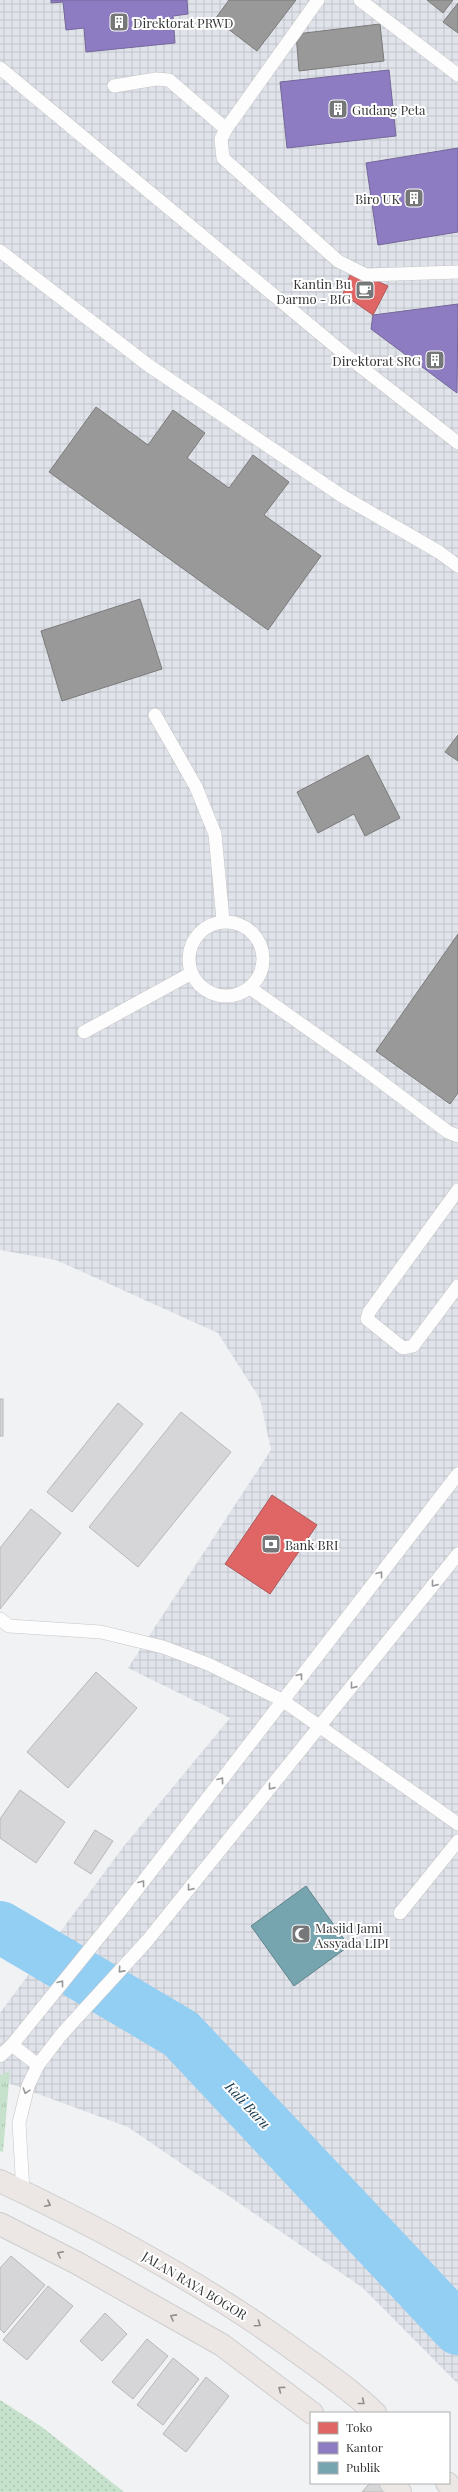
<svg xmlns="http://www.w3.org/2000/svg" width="458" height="2492" viewBox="0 0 458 2492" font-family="'Playfair Display',serif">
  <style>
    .industrial { fill: url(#industrial-grid) }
    .grass { fill: url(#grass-dots) }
    .park { fill: url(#park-tufts) }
    .shops { fill: #e06666; stroke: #ac5758 }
    .offices { fill: #8e7cc3; stroke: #736799 }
    .public { fill: #76a5af; stroke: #62838b }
    .industry { fill: #999; stroke: #7b7b7b }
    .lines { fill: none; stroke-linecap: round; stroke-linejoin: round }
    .river { stroke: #93cef3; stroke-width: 52 }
    .building { fill: #d6d5d7; stroke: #b8b8b9 }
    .service-casing { stroke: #c6c6c7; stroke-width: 14 }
    .trunk-casing { stroke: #cececf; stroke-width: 24 }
    .service { stroke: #fdfdfd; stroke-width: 13 }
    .trunk { stroke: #ece6e4; stroke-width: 22 }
    .oneway { stroke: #98999a }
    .oneway2 { stroke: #908e8d }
    .labels { text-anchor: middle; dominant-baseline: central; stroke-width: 4; stroke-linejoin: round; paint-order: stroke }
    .poi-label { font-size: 13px; fill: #343536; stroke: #fff; text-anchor: start }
    .street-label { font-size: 13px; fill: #343536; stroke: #fff }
    .water-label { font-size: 14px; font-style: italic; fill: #15394f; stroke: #fff }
  </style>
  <defs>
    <pattern id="industrial-grid" width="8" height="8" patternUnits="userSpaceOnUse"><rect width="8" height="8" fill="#e0e3ea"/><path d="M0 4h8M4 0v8" fill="none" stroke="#c1c3c9"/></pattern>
    <pattern id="grass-dots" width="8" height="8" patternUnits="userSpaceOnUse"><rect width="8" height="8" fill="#c6e1cc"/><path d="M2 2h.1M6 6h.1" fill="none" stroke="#abc2b0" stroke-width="1.8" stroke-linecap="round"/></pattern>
    <pattern id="park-tufts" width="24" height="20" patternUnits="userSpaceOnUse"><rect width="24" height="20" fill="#c6e1cc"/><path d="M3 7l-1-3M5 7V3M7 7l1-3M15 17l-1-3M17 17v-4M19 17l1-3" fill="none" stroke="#abc2b0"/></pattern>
  </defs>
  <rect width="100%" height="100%" fill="#f1f2f4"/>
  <!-- industrial -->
  <path class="industrial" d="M 0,0 L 458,0 L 458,2384 L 363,2288 L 128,2127 L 0,2080 L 0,2013 L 124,1846 L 230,1718 L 128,1668 L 271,1450 L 260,1399 L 218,1333 L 56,1260 L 0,1250 Z"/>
  <!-- grass -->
  <path class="grass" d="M 0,2400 L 42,2427 L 124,2492 L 0,2492 Z"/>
  <!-- park -->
  <path class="park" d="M 10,2070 L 3,2152 L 0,2151 L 0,2076 Z"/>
  <!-- shops -->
  <g class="shops">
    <path d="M 352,270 L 388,286 L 373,315 L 343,294 Z"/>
    <path d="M 272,1495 L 317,1525 L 270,1594 L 225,1564 Z"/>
  </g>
  <!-- offices -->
  <g class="offices">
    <path d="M 51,0 L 187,0 L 188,14 L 173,16 L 175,43 L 86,52 L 84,28 L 66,30 L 63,2 L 51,3 Z"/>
    <path d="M 389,70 L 396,136 L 287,148 L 280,82 Z"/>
    <path d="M 458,148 L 458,232 L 378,245 L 366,163 Z"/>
    <path d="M 458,304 L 457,393 L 371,329 L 373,315 Z"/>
  </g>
  <!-- public -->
  <path class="public" d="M 306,1886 L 349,1946 L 294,1986 L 251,1926 Z"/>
  <!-- industry -->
  <g class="industry">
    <path d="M 229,0 L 296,0 L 257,51 L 215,19 Z"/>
    <path d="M 427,0 L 453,0 L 443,13 Z"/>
    <path d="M 458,3 L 458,33 L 443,22 Z"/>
    <path d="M 380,24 L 384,61 L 299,71 L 296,34 Z"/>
    <path d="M 96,407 L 148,445 L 173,410 L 205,433 L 187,458 L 229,488 L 253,455 L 289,482 L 264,515 L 321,556 L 268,630 L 49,472 Z"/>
    <path d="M 140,599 L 162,669 L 62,701 L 41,631 Z"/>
    <path d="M 458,735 L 458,761 L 445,752 Z"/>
    <path d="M 368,755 L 400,818 L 365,836 L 354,814 L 318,833 L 297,792 Z"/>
    <path d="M 458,934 L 458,1093 L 450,1104 L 376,1051 Z"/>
  </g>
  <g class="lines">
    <!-- river -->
    <path class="river" d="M 0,1927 L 181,2034 L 458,2329"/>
  </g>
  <!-- building -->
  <g class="building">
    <rect x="0" y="1399" width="3" height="37"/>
    <path d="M 118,1403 L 143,1424 L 72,1512 L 47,1492 Z"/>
    <path d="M 181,1412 L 231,1452 L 138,1567 L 89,1527 Z"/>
    <path d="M 31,1509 L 61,1533 L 0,1609 L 0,1548 Z"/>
    <path d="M 96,1672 L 137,1708 L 68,1788 L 27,1752 Z"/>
    <path d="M 20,1790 L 65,1822 L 36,1863 L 0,1838 L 0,1819 Z"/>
    <path d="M 95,1830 L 113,1841 L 91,1874 L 74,1863 Z"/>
    <path d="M 11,2256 L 45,2285 L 4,2333 L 0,2329 L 0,2268 Z"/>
    <path d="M 48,2286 L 73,2306 L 27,2360 L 3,2340 Z"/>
    <path d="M 105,2313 L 127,2334 L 102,2361 L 80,2341 Z"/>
    <path d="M 147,2339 L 168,2356 L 133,2399 L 112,2382 Z"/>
    <path d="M 173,2358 L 199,2379 L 163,2425 L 137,2405 Z"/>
    <path d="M 206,2377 L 229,2396 L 186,2452 L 163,2434 Z"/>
    <path d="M 370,2483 L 382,2483 L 391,2492 L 362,2492 Z"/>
  </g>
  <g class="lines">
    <!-- service casing -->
    <g class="service-casing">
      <g id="service">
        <path d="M 318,0 L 226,129 L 221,139 L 223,158 L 338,261 L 366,275 L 458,272"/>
        <path d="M 360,0 L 458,75"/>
        <path d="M 0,68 L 347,356 L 458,443"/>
        <path d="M 114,86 L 156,79 L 169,80 L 226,129"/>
        <path d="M 0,251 L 148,365 L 342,496 L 439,552 L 458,566"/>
        <path d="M 155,715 L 196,787 L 215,834 L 223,920"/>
        <circle cx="226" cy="959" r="37"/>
        <path d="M 250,988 L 355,1062 L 448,1132 L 458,1136"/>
        <path d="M 84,1032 L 190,974"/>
        <path d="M 458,1190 L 369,1312 L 367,1319 L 403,1348 L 413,1346 L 458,1286"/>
        <path d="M 0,1619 L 9,1626 L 101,1632 L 163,1647 L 208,1664 L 282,1700 L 458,1824"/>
        <path d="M 400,1913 L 458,1841"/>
        <path d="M 12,2045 L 38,2065"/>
        <path d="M 0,2056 L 12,2045 L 118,1914 L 458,1474"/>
        <path d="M 23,2192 L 19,2123 L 28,2086 L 38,2065 L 61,2035 L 147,1941 L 458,1554"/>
      </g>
    </g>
    <!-- trunk casing -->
    <g class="trunk-casing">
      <g id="trunk">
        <path d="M 0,2181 C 100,2228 197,2280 286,2344 C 316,2366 348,2387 375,2413"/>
        <path d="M 0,2224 L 77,2263 L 222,2345 L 312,2413"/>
        <path d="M 391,2483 L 400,2492"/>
        <path d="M 447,2483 L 456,2492"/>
      </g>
    </g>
    <!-- service -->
    <use href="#service" class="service"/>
    <!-- trunk -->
    <use href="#trunk" class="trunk"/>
  </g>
  <!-- one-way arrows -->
  <defs><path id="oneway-chevron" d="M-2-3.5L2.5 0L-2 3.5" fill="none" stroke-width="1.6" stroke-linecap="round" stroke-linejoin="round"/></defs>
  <g class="oneway">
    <use href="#oneway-chevron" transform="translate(380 1574) rotate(-52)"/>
    <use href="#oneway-chevron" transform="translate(434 1584) rotate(129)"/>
    <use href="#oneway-chevron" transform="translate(300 1676) rotate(-52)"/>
    <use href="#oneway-chevron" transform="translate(353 1686) rotate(129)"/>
    <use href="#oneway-chevron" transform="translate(221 1780) rotate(-53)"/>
    <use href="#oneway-chevron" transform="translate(271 1787) rotate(129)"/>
    <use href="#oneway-chevron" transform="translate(142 1883) rotate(-53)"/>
    <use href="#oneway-chevron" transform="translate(190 1888) rotate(129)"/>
    <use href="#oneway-chevron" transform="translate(121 1970) rotate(132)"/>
    <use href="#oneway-chevron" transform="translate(61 1983) rotate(-52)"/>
    <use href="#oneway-chevron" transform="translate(26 2091) rotate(108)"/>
  </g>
  <g class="oneway2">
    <use href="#oneway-chevron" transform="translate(48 2204) rotate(27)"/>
    <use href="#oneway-chevron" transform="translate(60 2254) rotate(-153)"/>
    <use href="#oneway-chevron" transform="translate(173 2317) rotate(-151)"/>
    <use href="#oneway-chevron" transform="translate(258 2324) rotate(35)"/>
    <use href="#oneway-chevron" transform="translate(281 2389) rotate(-143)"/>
    <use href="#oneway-chevron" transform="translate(362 2402) rotate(39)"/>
  </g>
  <!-- icons -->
  <defs>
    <g id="building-square" transform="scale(1)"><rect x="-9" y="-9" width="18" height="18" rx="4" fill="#767778" stroke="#fff"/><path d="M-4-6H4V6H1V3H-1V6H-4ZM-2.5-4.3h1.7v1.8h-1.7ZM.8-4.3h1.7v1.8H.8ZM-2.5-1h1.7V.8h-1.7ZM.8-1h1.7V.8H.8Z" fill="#fff"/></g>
    <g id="cafe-square" transform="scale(1)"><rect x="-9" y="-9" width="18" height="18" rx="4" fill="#767778" stroke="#fff"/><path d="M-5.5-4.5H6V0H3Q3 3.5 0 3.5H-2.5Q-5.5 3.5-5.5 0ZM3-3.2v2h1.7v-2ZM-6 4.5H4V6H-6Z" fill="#fff"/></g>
    <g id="bank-square" transform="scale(1)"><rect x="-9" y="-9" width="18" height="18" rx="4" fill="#767778" stroke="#fff"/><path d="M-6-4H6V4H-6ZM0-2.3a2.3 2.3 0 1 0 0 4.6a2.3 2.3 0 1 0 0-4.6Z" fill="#fff"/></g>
    <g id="mosque-square" transform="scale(1)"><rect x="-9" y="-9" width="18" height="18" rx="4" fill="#767778" stroke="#fff"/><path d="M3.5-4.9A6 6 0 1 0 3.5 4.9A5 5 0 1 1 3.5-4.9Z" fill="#fff"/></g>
  </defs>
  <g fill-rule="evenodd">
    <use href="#building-square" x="119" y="22"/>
    <use href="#building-square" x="338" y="109"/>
    <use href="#building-square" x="414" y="198"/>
    <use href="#cafe-square" x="365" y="290"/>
    <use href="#building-square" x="435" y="360"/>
    <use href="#bank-square" x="271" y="1544"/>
    <use href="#mosque-square" x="301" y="1934"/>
  </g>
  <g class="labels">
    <!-- poi labels -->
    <g class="poi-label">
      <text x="133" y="22">Direktorat PRWD</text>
      <text x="352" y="109">Gudang Peta</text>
      <text x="400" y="198" text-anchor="end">Biro UK</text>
      <text x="351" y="283" text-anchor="end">Kantin Bu<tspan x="351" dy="15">Darmo - BIG</tspan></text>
      <text x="421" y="360" text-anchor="end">Direktorat SRG</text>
      <text x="285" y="1544">Bank BRI</text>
      <text x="315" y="1927">Masjid Jami<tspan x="315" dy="15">Assyada LIPI</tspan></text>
    </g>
    <!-- street labels -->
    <g class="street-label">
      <text transform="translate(195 2285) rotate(31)">JALAN RAYA BOGOR</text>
    </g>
    <!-- water labels -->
    <g class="water-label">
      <text transform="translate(248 2105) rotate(47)">Kali Baru</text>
    </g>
  </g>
  <!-- legend -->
  <rect x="310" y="2412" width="140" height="72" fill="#ffffff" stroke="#aeaeaf"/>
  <rect x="318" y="2422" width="20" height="12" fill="#e06666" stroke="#aeaeaf"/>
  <text x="346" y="2432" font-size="12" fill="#343536">Toko</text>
  <rect x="318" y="2442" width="20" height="12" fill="#8e7cc3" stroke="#aeaeaf"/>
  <text x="346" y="2452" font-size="12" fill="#343536">Kantor</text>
  <rect x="318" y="2462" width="20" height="12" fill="#76a5af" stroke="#aeaeaf"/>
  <text x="346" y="2472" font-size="12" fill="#343536">Publik</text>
</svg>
